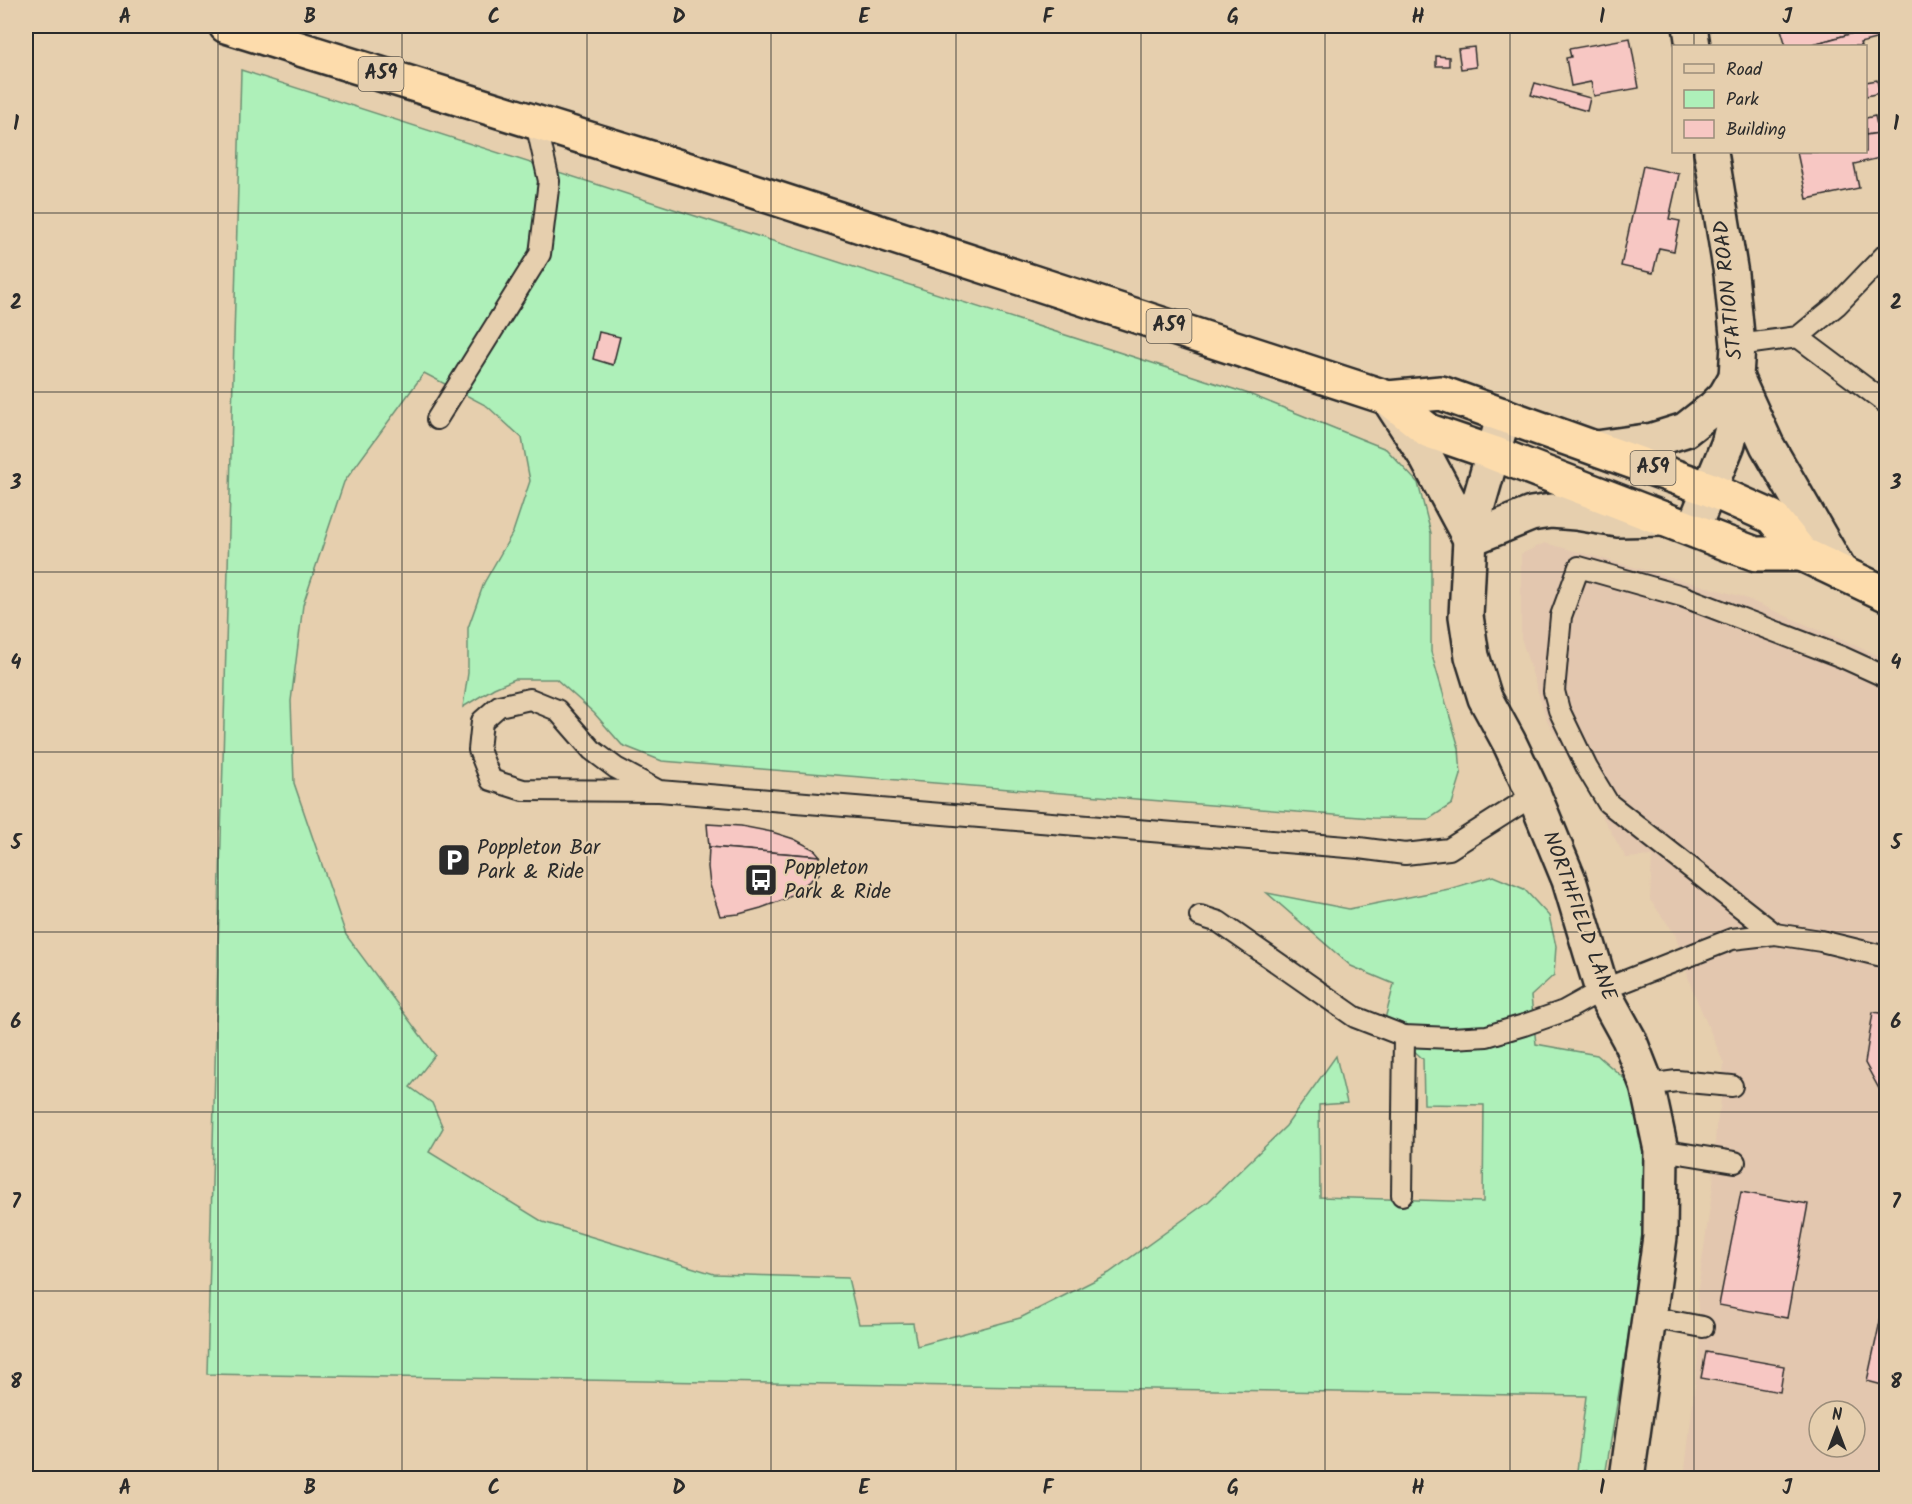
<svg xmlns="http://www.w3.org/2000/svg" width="1912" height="1504" viewBox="0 0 1912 1504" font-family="Kalam,sans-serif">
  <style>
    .built { fill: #e3c7af; fill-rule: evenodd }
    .green { fill: #aef0b9; stroke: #6c8e72; stroke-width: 1.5 }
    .building { fill: #f7c7c3; stroke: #2b2b2b; stroke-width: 1.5 }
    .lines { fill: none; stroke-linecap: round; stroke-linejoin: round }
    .service-casing { stroke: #2b2b2b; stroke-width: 24 }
    .minor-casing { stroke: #2b2b2b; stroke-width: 38 }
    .tertiary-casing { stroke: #2b2b2b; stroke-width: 38 }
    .trunk-casing { stroke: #2b2b2b; stroke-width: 38 }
    .service { stroke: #e6cfae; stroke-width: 20 }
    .minor { stroke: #e6cfae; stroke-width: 33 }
    .tertiary { stroke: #e6cfae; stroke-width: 33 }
    .trunk { stroke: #fddcac; stroke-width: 33 }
    .grid { fill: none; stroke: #2b2b2b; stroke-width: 1.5; stroke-opacity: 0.55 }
    .labels { text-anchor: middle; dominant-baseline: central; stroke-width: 4.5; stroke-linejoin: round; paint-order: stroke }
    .shield { fill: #e6cfae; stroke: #635c52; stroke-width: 1.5 }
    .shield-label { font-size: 20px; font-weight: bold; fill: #2b2b2b }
    .street-label { font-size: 21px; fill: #2b2b2b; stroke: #e6cfae }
    .poi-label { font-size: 21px; fill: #2b2b2b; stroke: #e6cfae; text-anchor: start }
    .neatline { fill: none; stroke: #2b2b2b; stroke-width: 2 }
    .grid-label { font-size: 20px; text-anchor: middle; font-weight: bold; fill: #2b2b2b }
  </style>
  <rect width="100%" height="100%" fill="#e6cfae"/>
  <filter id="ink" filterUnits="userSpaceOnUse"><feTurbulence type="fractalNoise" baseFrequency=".0167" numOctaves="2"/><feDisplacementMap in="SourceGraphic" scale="12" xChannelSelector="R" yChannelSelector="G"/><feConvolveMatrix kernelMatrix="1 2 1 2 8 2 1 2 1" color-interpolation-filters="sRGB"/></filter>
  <g filter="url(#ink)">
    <!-- built -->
    <path class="built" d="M 1545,543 L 1740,596 L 1886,659 L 1886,1478 L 1684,1478 L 1700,1342 L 1697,1296 L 1713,1186 L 1716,1127 L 1720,1108 L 1724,1064 L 1691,986 L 1675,934 L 1650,900 L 1652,856 L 1626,858 L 1547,720 L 1521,638 L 1521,554 ZM 1819,1411 L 1855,1411 L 1855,1447 L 1819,1447 Z"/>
    <!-- green -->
    <path class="green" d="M 241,70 L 1249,394 L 1386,449 L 1418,483 L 1431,533 L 1431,652 L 1459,748 L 1461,775 L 1452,804 L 1429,819 L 1372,818 L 662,761 L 622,745 L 594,713 L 556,679 L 515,679 L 494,688 L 463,707 L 468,673 L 468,628 L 484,583 L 513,532 L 530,481 L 522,438 L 487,406 L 424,373 L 344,482 L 303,605 L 291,701 L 294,783 L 346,935 L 435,1055 L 410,1087 L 432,1103 L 443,1128 L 429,1152 L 543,1222 L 714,1274 L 848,1278 L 859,1324 L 913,1323 L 917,1346 L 1020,1318 L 1109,1273 L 1209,1201 L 1286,1126 L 1336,1056 L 1347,1103 L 1319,1105 L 1320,1197 L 1483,1202 L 1484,1105 L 1424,1104 L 1423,1059 L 1384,1023 L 1394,984 L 1351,966 L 1267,893 L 1349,909 L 1449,889 L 1493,876 L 1524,889 L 1549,916 L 1556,946 L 1554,975 L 1531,996 L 1536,1044 L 1597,1055 L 1627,1081 L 1643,1131 L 1645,1236 L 1606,1470 L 1577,1471 L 1586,1396 L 207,1374 Z"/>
    <!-- building -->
    <g class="building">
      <path d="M 1780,26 L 1879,26 L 1806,46 L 1786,46 Z"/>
      <path d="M 1879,26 L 1883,37 L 1860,43 L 1861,46 L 1806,46 Z"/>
      <path d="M 1630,38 L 1639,88 L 1594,96 L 1591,82 L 1571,86 L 1566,58 L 1571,57 L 1569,49 Z"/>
      <path d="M 1474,47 L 1476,67 L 1461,69 L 1458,49 Z"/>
      <path d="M 1436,56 L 1449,57 L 1449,66 L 1436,66 Z"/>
      <path d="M 1877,80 L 1880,93 L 1866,96 L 1866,82 Z"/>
      <path d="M 1535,83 L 1590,98 L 1587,111 L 1531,95 Z"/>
      <path d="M 1875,116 L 1879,133 L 1866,135 L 1866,118 Z"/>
      <path d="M 1879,133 L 1884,157 L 1854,164 L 1859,188 L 1807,199 L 1797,152 L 1866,152 L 1866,135 Z"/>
      <path d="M 1643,166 L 1679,174 L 1669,219 L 1680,221 L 1674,251 L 1659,248 L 1653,273 L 1621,266 Z"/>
      <path d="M 599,332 L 620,337 L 613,365 L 593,359 Z"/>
      <path d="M 707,824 L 741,826 L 772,832 L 794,839 L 815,850 L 820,856 L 709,847 Z"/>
      <path d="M 709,847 L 820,856 L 819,874 L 785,899 L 761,908 L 739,914 L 720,916 L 710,885 L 708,867 Z"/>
      <path d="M 1873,1012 L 1886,1014 L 1886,1097 L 1883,1096 L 1865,1063 Z"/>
      <path d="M 1741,1192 L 1808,1204 L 1787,1318 L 1719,1305 Z"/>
      <path d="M 1886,1294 L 1886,1386 L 1867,1381 Z"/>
      <path d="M 1706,1352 L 1784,1366 L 1780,1392 L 1701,1378 Z"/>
    </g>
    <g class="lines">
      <!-- service casing -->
      <g class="service-casing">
        <g id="service">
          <path d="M 1798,337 L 1886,403"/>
          <path d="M 1738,345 L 1798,337 L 1837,305 L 1886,254"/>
          <path d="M 437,419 L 540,254 L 549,181 L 536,123"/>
          <path d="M 659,791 L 616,768 L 592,750 L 557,710 L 530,699 L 499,706 L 482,721 L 479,750 L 491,780 L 523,790 L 659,791 L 1359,848 L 1405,854 L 1449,849 L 1534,795"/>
          <path d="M 1200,916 L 1219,922 L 1355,1017 L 1404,1036 L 1451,1038 L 1487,1036 L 1524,1025 L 1564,1011 L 1602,990 L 1732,939 L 1775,934 L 1821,941 L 1886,957"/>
          <path d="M 1775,934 L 1608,803 L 1587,768 L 1559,710 L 1554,691 L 1561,616 L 1579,567 L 1682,596 L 1842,657 L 1886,677"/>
          <path d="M 1647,1085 L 1677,1081 L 1732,1086"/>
          <path d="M 1661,1150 L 1735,1162"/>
          <path d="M 1402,1195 L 1404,1036"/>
          <path d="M 1649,1317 L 1703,1327"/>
        </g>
      </g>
      <!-- minor casing -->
      <g class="minor-casing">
        <g id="minor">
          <path d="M 1391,403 L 1426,457 L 1470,539"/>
          <path d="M 1504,415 L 1478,505 L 1470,539 L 1466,616 L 1472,656 L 1485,698 L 1509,742 L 1534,795 L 1569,880 L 1602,990 L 1629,1039 L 1647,1085 L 1661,1150 L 1660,1237 L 1627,1478"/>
          <path d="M 1470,539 L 1531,514 L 1551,511 L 1576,513 L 1618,520 L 1663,519"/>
        </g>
      </g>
      <!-- tertiary casing -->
      <g class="tertiary-casing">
        <g id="tertiary">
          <path d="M 1690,26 L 1693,46"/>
          <path d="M 1738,381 L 1767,445 L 1841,573"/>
          <path d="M 1596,448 L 1653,440 L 1685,430 L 1713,408 L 1725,396 L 1736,377"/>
          <path d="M 1693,529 L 1728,444 L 1733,424 L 1738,345 L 1731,274 L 1711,152"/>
        </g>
      </g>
      <!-- trunk casing -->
      <g class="trunk-casing">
        <g id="trunk">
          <path d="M 226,26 L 689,170 L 1388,398 L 1429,431 L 1493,453 L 1726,543 L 1756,554 L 1802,554"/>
          <path d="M 1388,398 L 1441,393 L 1709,489 L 1772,517 L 1802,554 L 1886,594"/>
        </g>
      </g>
      <!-- service -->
      <use href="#service" class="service"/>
      <!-- minor -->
      <use href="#minor" class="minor"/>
      <!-- tertiary -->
      <use href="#tertiary" class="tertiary"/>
      <!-- trunk -->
      <use href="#trunk" class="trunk"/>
    </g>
  </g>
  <!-- grid -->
  <path class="grid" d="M 218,26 L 218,1478M 402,26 L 402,1478M 587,26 L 587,1478M 771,26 L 771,1478M 956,26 L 956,1478M 1141,26 L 1141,1478M 1325,26 L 1325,1478M 1510,26 L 1510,1478M 1694,26 L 1694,46M 1694,152 L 1694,1478M 26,213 L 1886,213M 26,392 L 1886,392M 26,572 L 1886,572M 26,752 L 1886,752M 26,932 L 1886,932M 26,1112 L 1886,1112M 26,1291 L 1886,1291"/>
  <!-- icons -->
  <defs>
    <g id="parking-square" transform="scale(1.725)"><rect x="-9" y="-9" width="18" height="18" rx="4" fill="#2b2b2b" stroke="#e6cfae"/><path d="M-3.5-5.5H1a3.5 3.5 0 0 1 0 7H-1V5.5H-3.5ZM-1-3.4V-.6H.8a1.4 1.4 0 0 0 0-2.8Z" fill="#fff"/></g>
    <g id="bus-square" transform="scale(1.725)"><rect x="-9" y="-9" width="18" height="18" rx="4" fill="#2b2b2b" stroke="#e6cfae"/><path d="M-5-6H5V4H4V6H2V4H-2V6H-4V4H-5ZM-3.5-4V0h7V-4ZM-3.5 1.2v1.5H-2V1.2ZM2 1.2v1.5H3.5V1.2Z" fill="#fff"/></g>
  </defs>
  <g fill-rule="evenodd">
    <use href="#parking-square" x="454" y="860"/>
    <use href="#bus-square" x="761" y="880"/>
  </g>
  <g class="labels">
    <!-- shield labels -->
    <g class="shield">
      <rect x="358.5" y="57" width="45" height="34" rx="4.5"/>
      <rect x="1146.5" y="309" width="45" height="34" rx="4.5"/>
      <rect x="1630.5" y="451" width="45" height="34" rx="4.5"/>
    </g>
    <g class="shield-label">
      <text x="381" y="74">A59</text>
      <text x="1169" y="326">A59</text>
      <text x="1653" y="468">A59</text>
    </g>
    <!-- street labels -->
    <g class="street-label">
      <text transform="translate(1729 290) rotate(-96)">STATION ROAD</text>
      <text transform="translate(1579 916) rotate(70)">NORTHFIELD LANE</text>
    </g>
    <!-- poi labels -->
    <g class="poi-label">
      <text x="477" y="848">Poppleton Bar<tspan x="477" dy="24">Park &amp; Ride</tspan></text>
      <text x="784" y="868">Poppleton<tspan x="784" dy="24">Park &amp; Ride</tspan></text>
    </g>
  </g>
  <!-- margin -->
  <rect width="1912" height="1504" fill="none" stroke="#e6cfae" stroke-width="66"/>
  <!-- legend -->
  <rect x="1672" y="45" width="195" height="108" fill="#e6cfae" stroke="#9b8d7a" stroke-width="1.5"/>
  <rect x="1684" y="64" width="30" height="9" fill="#e6cfae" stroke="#9b8d7a" stroke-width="1.5"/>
  <text x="1726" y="75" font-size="18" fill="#2b2b2b">Road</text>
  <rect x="1684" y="90" width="30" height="18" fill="#aef0b9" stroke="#9b8d7a" stroke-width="1.5"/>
  <text x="1726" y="105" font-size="18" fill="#2b2b2b">Park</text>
  <rect x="1684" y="120" width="30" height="18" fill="#f7c7c3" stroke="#9b8d7a" stroke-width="1.5"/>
  <text x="1726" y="135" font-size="18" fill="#2b2b2b">Building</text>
  <!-- north arrow -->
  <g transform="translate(1837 1429)"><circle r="28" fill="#e6cfae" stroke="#9b8d7a" stroke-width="1.5"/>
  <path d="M0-4.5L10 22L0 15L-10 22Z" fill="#2b2b2b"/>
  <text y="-9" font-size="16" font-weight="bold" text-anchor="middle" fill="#2b2b2b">N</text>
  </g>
  <rect x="33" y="33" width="1846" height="1438" class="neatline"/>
  <g class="grid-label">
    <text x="125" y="23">A</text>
    <text x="310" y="23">B</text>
    <text x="494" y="23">C</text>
    <text x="679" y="23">D</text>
    <text x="864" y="23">E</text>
    <text x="1048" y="23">F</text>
    <text x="1233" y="23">G</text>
    <text x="1418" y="23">H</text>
    <text x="1602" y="23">I</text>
    <text x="1787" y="23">J</text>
    <text x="16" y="130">1</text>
    <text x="1896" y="130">1</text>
    <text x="16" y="309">2</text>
    <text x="1896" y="309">2</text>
    <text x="16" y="489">3</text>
    <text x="1896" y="489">3</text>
    <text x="16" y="669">4</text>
    <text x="1896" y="669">4</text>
    <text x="16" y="849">5</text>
    <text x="1896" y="849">5</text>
    <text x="16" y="1028">6</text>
    <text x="1896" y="1028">6</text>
    <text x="16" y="1208">7</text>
    <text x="1896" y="1208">7</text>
    <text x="16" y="1388">8</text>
    <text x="1896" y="1388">8</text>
    <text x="125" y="1494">A</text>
    <text x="310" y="1494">B</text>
    <text x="494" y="1494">C</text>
    <text x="679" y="1494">D</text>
    <text x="864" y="1494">E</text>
    <text x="1048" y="1494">F</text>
    <text x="1233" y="1494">G</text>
    <text x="1418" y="1494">H</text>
    <text x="1602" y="1494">I</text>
    <text x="1787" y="1494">J</text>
  </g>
</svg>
